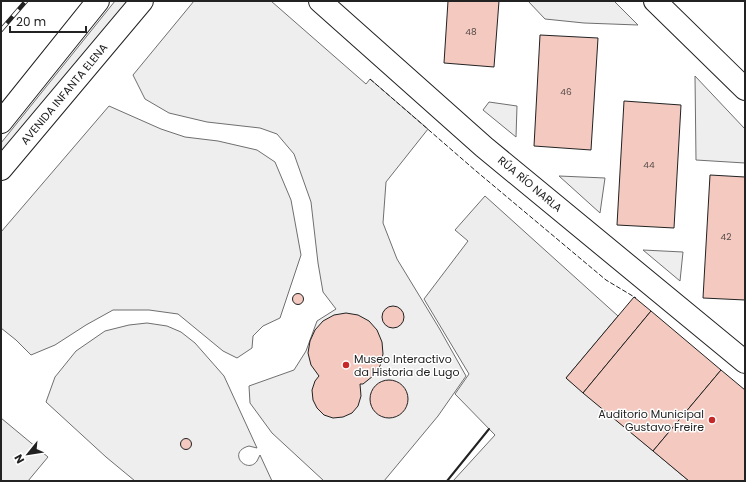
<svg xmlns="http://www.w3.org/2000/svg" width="746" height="482" viewBox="0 0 746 482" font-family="Poppins,sans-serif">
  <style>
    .green { fill: #eee; stroke: #6f6f6f }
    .parking { fill: #ededed; stroke: #6f6f6f }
    .building { fill: #f3c9c0; stroke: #222 }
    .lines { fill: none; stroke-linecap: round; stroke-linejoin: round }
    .street-casing { stroke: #222; stroke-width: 24 }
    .secondary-casing { stroke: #222; stroke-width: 24 }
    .street { stroke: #fff; stroke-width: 22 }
    .secondary { stroke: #fff; stroke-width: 22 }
    .rail-casing { stroke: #222; stroke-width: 4.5 }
    .rail { stroke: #fff; stroke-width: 3; stroke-dasharray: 9; stroke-linecap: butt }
    .fence { stroke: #222; stroke-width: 1; stroke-dasharray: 5 2; stroke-linecap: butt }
    .wall { stroke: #222; stroke-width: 2 }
    .poi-dot { fill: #c62828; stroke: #fff; stroke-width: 1.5 }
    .labels { text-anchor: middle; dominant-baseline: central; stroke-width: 3; stroke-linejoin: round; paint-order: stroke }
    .number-label { font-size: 9px; fill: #564c4a }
    .street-label { font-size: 11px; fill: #222; stroke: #fff }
    .poi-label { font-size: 11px; fill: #222; stroke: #fff; text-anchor: start }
  </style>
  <rect width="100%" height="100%" fill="#fff"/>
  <!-- green -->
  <g class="green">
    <path d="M 115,1 L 128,1 L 1,157 L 1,143 Z"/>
    <path d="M 194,1 L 271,1 L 366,84 L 370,79 L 428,129 L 386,182 L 383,223 L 397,259 L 439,328 L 466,376 L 438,416 L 384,481 L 324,481 L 272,433 L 250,403 L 249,386 L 294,370 L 306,351 L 317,321 L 336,309 L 323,292 L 318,263 L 311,202 L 294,154 L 277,134 L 260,128 L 207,122 L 169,113 L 145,99 L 133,75 Z"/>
    <path d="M 528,1 L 614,1 L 638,25 L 584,23 L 545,19 Z"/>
    <path d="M 695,76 L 745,129 L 745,163 L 696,160 Z"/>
    <path d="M 489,102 L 517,106 L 516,137 L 483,110 Z"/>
    <path d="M 109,106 L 161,129 L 185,137 L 218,141 L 257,150 L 275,162 L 291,200 L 301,255 L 280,318 L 263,326 L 253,336 L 252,348 L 237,358 L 223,351 L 178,314 L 149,310 L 113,310 L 86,325 L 55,345 L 31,355 L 16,340 L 1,328 L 1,232 Z"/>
    <path d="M 559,176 L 605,178 L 600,213 Z"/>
    <path d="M 643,250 L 683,252 L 680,281 Z"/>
    <path d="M 147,323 L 167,326 L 181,332 L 195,343 L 224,376 L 257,448 L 249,446 C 226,452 247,475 257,461 C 258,459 259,457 260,455 L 272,481 L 135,481 L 106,457 L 46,402 L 55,377 L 76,351 L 105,331 L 129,325 Z"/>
  </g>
  <!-- parking -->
  <g class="parking">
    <path d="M 485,196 L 618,316 L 566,378 L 689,481 L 453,481 L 495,435 L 455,394 L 469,374 L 424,299 L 468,241 L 455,230 Z"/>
    <path d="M 1,418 L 48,457 L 28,481 L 1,481 Z"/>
  </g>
  <!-- building -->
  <g class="building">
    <path d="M 448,1 L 499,1 L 494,67 L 444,63 Z"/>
    <path d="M 540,35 L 598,38 L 591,150 L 534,146 Z"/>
    <path d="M 624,101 L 681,105 L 674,228 L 617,225 Z"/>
    <path d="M 710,175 L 745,177 L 745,300 L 703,298 Z"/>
    <circle cx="298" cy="299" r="5.5"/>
    <path d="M 634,297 L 651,311 L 583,393 L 566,378 Z"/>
    <circle cx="393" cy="317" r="11"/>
    <path d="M 651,311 L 721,370 L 653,451 L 583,393 Z"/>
    <path d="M 346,313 L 358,315 L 369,321 L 377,330 L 382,342 L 383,354 L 380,366 L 373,376 L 363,384 L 360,384 L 361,396 L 358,406 L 352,413 L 343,417 L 333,418 L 324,415 L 317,408 L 313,400 L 312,390 L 315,381 L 319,376 L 311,365 L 308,353 L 310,341 L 315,330 L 323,321 L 334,315 Z"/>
    <path d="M 721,370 L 745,390 L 745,481 L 689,481 L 653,451 Z"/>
    <circle cx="389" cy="399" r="19"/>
    <circle cx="186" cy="444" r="5.5"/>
  </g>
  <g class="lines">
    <!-- street casing -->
    <g class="street-casing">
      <g id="street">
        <path d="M 320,1 L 484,147 L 745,362"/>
        <path d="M 655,1 L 745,89"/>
      </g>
    </g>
    <!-- secondary casing -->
    <g class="secondary-casing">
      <g id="secondary">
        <path d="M 1,122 L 98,1"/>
        <path d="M 1,169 L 142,1"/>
      </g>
    </g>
    <!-- street -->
    <use href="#street" class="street"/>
    <!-- secondary -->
    <use href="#secondary" class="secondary"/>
    <!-- rail casing -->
    <g class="rail-casing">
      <path id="rail" d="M 1,30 L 26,1"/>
    </g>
    <!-- rail -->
    <use href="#rail" class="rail"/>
    <!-- fence -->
    <path class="fence" d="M 370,79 L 476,171 L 606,280 L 636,298"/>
    <!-- wall -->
    <path class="wall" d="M 447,481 L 489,429"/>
  </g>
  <!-- markers -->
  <g class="poi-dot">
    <circle cx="346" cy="365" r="4"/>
    <circle cx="712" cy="420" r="4"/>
  </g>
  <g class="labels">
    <!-- number labels -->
    <g class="number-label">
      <text x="471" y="32">48</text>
      <text x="566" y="92">46</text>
      <text x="649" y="165">44</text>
      <text x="726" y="237">42</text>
    </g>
    <!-- street labels -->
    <g class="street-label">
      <text transform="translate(64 94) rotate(-50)">AVENIDA INFANTA ELENA</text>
      <text transform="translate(530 184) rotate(40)">RÚA RÍO NARLA</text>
    </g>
    <!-- poi labels -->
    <g class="poi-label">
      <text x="354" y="359">Museo Interactivo<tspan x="354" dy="13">da Historia de Lugo</tspan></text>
      <text x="704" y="414" text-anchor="end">Auditorio Municipal<tspan x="704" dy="13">Gustavo Freire</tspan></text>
    </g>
  </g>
  <!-- border -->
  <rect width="746" height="482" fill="none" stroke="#222222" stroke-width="4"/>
  <!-- north arrow -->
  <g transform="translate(28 454) rotate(240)" stroke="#ffffff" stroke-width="3" paint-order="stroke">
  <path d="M0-3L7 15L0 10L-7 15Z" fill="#222222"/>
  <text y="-6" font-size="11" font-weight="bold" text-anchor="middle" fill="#222222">N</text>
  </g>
  <!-- scale -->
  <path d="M10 26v6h76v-6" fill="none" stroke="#222222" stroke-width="2"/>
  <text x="16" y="26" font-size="12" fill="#222222" stroke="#ffffff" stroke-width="3" paint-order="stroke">20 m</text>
</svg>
